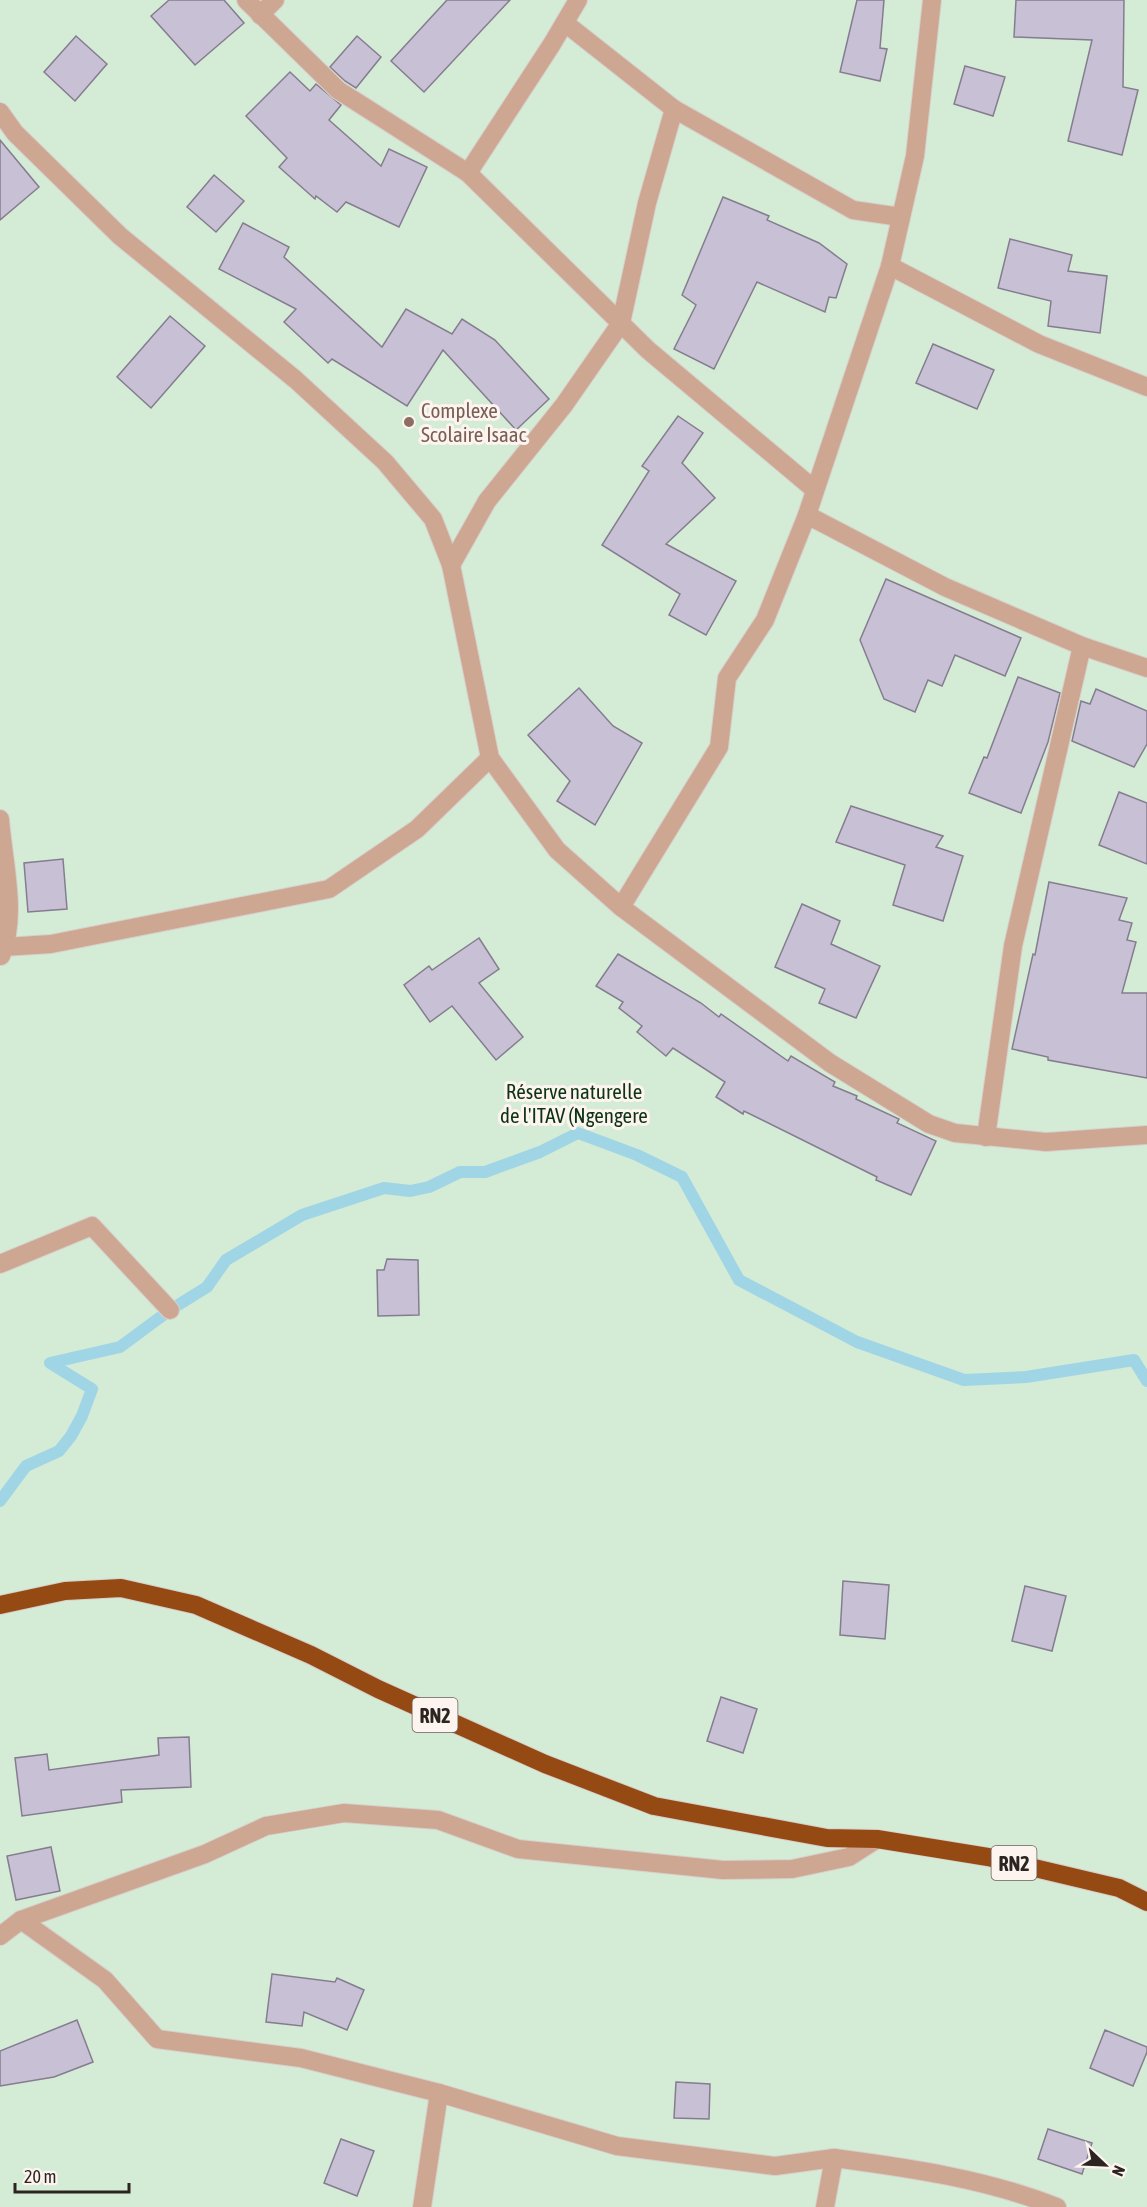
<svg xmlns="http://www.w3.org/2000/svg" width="1147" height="2207" viewBox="0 0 1147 2207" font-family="'Asap Condensed',sans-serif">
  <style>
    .green { fill: #d4ebd6 }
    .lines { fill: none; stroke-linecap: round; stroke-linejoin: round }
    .stream { stroke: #a0d5e6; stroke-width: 12 }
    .building { fill: #c8c0d4; stroke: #857d8f; stroke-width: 1.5 }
    .minor-casing { stroke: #d7cfcb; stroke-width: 20 }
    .highway-casing { stroke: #d7cfcb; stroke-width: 20 }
    .minor { stroke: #cda792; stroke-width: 18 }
    .highway { stroke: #954913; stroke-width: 18 }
    .education-dot { fill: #8d6e63; stroke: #fdf4f0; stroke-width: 2 }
    .labels { text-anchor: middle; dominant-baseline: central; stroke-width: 6; stroke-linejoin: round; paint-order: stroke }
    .shield { fill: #fdf4f0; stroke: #6b625f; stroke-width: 1.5 }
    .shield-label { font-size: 20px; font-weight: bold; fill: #2c2421 }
    .education-label { font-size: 21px; fill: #785e54; stroke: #fdf4f0; text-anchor: start }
    .park-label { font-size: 21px; fill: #0c3414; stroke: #fdf4f0 }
  </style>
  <rect width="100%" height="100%" fill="#fdf4f0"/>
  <!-- green -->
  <rect class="green" x="0" y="0" width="1147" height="2207"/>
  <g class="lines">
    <!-- stream -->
    <path class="stream" d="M 0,1501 L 26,1466 L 59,1451 L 71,1436 L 82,1416 L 92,1389 L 50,1363 L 120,1347 L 170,1310 L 207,1287 L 226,1260 L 302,1215 L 384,1188 L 410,1191 L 429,1187 L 460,1172 L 485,1172 L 540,1152 L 578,1133 L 637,1155 L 682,1177 L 739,1280 L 857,1342 L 964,1380 L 1026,1377 L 1134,1360 L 1147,1381"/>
  </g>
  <!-- building -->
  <g class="building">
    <path d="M 169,0 L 224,0 L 244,23 L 195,65 L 151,16 Z"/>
    <path d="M 447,0 L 510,0 L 424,92 L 391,61 Z"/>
    <path d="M 857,0 L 884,0 L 880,48 L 887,49 L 880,81 L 840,72 Z"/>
    <path d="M 1016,0 L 1124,0 L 1123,87 L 1138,90 L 1122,155 L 1068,141 L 1092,40 L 1014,37 Z"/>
    <path d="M 76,36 L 107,64 L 75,101 L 44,72 Z"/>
    <path d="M 357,36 L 381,57 L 356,88 L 345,81 L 330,67 Z"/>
    <path d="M 965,66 L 1005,77 L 993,116 L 954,104 Z"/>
    <path d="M 290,72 L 310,91 L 316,84 L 341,105 L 329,120 L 381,166 L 389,149 L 427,167 L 399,227 L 346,202 L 337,212 L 316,196 L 315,199 L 279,167 L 287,158 L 246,116 Z"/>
    <path d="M 0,140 L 39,187 L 0,220 Z"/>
    <path d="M 214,175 L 244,201 L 216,232 L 187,207 Z"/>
    <path d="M 723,197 L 769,216 L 767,220 L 819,243 L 847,264 L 836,298 L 829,297 L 825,312 L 757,282 L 714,369 L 674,349 L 696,305 L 682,295 Z"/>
    <path d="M 243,223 L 289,247 L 284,257 L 382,347 L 406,309 L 452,334 L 462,319 L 495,340 L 549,399 L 516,430 L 443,350 L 407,406 L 332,359 L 328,363 L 284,322 L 296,309 L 219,269 Z"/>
    <path d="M 1010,239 L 1072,255 L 1068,271 L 1107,276 L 1100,333 L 1048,326 L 1051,301 L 998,288 Z"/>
    <path d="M 170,316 L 205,346 L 151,408 L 117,377 Z"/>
    <path d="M 933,344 L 994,370 L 977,409 L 916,383 Z"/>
    <path d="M 678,416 L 703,433 L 682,463 L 715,498 L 666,544 L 736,581 L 706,635 L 669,615 L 680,594 L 602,545 L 649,471 L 642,466 Z"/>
    <path d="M 886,579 L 1021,638 L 1005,676 L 955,655 L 942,686 L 928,680 L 915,712 L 884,699 L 860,640 Z"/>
    <path d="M 1018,677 L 1060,693 L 1048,742 L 1021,813 L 969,793 L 984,757 L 987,758 Z"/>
    <path d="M 579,688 L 613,726 L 642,743 L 595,825 L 557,801 L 570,781 L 528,735 Z"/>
    <path d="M 1096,689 L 1147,711 L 1147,744 L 1134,767 L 1072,741 L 1081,701 L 1090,704 Z"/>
    <path d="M 1119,792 L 1147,803 L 1147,864 L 1099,845 Z"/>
    <path d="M 851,806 L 943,836 L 936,847 L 963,856 L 943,921 L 893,905 L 905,865 L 836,842 Z"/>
    <path d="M 63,859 L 67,909 L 28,912 L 24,863 Z"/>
    <path d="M 1049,882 L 1127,898 L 1119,920 L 1132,923 L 1127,940 L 1136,942 L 1122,993 L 1147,993 L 1147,1078 L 1048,1060 L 1048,1057 L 1012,1049 L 1033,954 L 1035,955 Z"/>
    <path d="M 802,904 L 840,921 L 831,944 L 880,966 L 856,1018 L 819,1003 L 825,989 L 775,967 Z"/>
    <path d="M 479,938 L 499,969 L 479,983 L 523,1037 L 496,1060 L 452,1006 L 430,1022 L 404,985 L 429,966 L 432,970 Z"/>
    <path d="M 618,954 L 701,1003 L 719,1017 L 721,1014 L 788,1061 L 791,1056 L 835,1082 L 833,1086 L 857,1096 L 856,1099 L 899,1119 L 897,1123 L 936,1141 L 911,1195 L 876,1180 L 877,1177 L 744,1111 L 743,1114 L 716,1097 L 725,1082 L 673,1048 L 666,1056 L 637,1032 L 642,1026 L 619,1008 L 623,1002 L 596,986 Z"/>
    <path d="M 387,1259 L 418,1260 L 419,1315 L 378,1316 L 377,1270 L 384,1270 Z"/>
    <path d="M 843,1581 L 889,1585 L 885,1639 L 840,1635 Z"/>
    <path d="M 1025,1586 L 1066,1596 L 1052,1651 L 1012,1641 Z"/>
    <path d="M 721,1697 L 757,1709 L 743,1753 L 707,1741 Z"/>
    <path d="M 189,1737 L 191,1787 L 121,1790 L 122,1802 L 22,1816 L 15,1758 L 47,1754 L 49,1770 L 159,1755 L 158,1738 Z"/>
    <path d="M 51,1847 L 60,1891 L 16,1900 L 7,1856 Z"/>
    <path d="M 272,1974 L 335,1982 L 337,1978 L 364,1990 L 347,2030 L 304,2012 L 302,2026 L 266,2022 Z"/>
    <path d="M 77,2020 L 93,2062 L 54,2077 L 0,2086 L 0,2051 Z"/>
    <path d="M 1105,2030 L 1147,2047 L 1147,2052 L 1133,2086 L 1090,2068 Z"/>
    <path d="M 676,2082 L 710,2084 L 709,2119 L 674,2118 Z"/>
    <path d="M 1048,2129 L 1092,2143 L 1082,2174 L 1038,2159 Z"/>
    <path d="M 341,2139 L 374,2151 L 357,2196 L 324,2183 Z"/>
  </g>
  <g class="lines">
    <!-- minor casing -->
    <g class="minor-casing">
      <g id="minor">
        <path d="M 246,0 L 338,90 L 468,173"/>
        <path d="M 578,0 L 552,44 L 468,173 L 648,350 L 815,490"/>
        <path d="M 260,15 L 275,0"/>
        <path d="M 565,23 L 674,109"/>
        <path d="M 0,112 L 15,133 L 120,236 L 296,380 L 385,462 L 433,519 L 451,565 L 490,758 L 557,850 L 621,907 L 830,1063 L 929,1124 L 955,1133 L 1046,1142 L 1147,1135"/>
        <path d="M 890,266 L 1039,344 L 1147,387"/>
        <path d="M 807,515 L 945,587 L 1082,646 L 1147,668"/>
        <path d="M 451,565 L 487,501 L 564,405 L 621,323 L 647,203 L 674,109 L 853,210 L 901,217"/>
        <path d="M 0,819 C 3,861 18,915 1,956"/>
        <path d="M 621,907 L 719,747 L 727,678 L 765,620 L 807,515 L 890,266 L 915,156 L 932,0"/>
        <path d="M 4,947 L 51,944 L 329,889 L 417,829 L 490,758"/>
        <path d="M 986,1137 L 1013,946 L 1082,646"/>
        <path d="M 0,1264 L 92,1226 L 170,1310"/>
        <path d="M 21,1920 L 105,1980 L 157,2039 L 301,2058 L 439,2093 L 617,2146 L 775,2166 L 834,2158"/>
        <path d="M 0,1936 L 21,1920 L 205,1854 L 266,1826 L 344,1813 L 438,1820 L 518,1849 L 723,1870 L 792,1869 L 849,1857 L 877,1839"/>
        <path d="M 422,2207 L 439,2093"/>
        <path d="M 825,2207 L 834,2158 C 910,2168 986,2179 1057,2207"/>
      </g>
    </g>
    <!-- highway casing -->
    <g class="highway-casing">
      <path id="highway" d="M 0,1605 L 65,1591 L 121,1588 L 196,1605 L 311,1655 L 378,1689 L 545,1764 L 654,1806 L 827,1838 L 877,1839 L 988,1857 L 1119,1888 L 1147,1902"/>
    </g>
    <!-- minor -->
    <use href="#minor" class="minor"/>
    <!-- highway -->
    <use href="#highway" class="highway"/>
  </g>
  <!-- markers -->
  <circle class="education-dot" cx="409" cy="422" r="6"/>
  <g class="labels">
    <!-- shield labels -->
    <g class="shield">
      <rect x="412.5" y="1698" width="45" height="34" rx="4.5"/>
      <rect x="991.5" y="1846" width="45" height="34" rx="4.5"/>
    </g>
    <g class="shield-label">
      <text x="435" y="1715">RN2</text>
      <text x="1014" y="1863">RN2</text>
    </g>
    <!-- education labels -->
    <g class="education-label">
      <text x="421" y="410">Complexe<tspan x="421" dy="24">Scolaire Isaac</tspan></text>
    </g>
    <!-- park labels -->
    <g class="park-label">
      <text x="574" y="1091">Réserve naturelle<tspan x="574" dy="24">de l'ITAV (Ngengere</tspan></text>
    </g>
  </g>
  <!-- north arrow -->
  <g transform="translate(1105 2165) rotate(113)" stroke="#fdf4f0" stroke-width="4.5" paint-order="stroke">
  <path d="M0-4.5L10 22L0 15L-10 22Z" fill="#2c2421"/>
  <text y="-9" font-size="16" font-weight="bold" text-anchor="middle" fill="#2c2421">N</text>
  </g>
  <!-- scale -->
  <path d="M15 2183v9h114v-9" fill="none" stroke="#2c2421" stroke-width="3"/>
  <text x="24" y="2183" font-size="18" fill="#2c2421" stroke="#fdf4f0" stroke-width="4.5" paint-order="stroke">20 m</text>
</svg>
